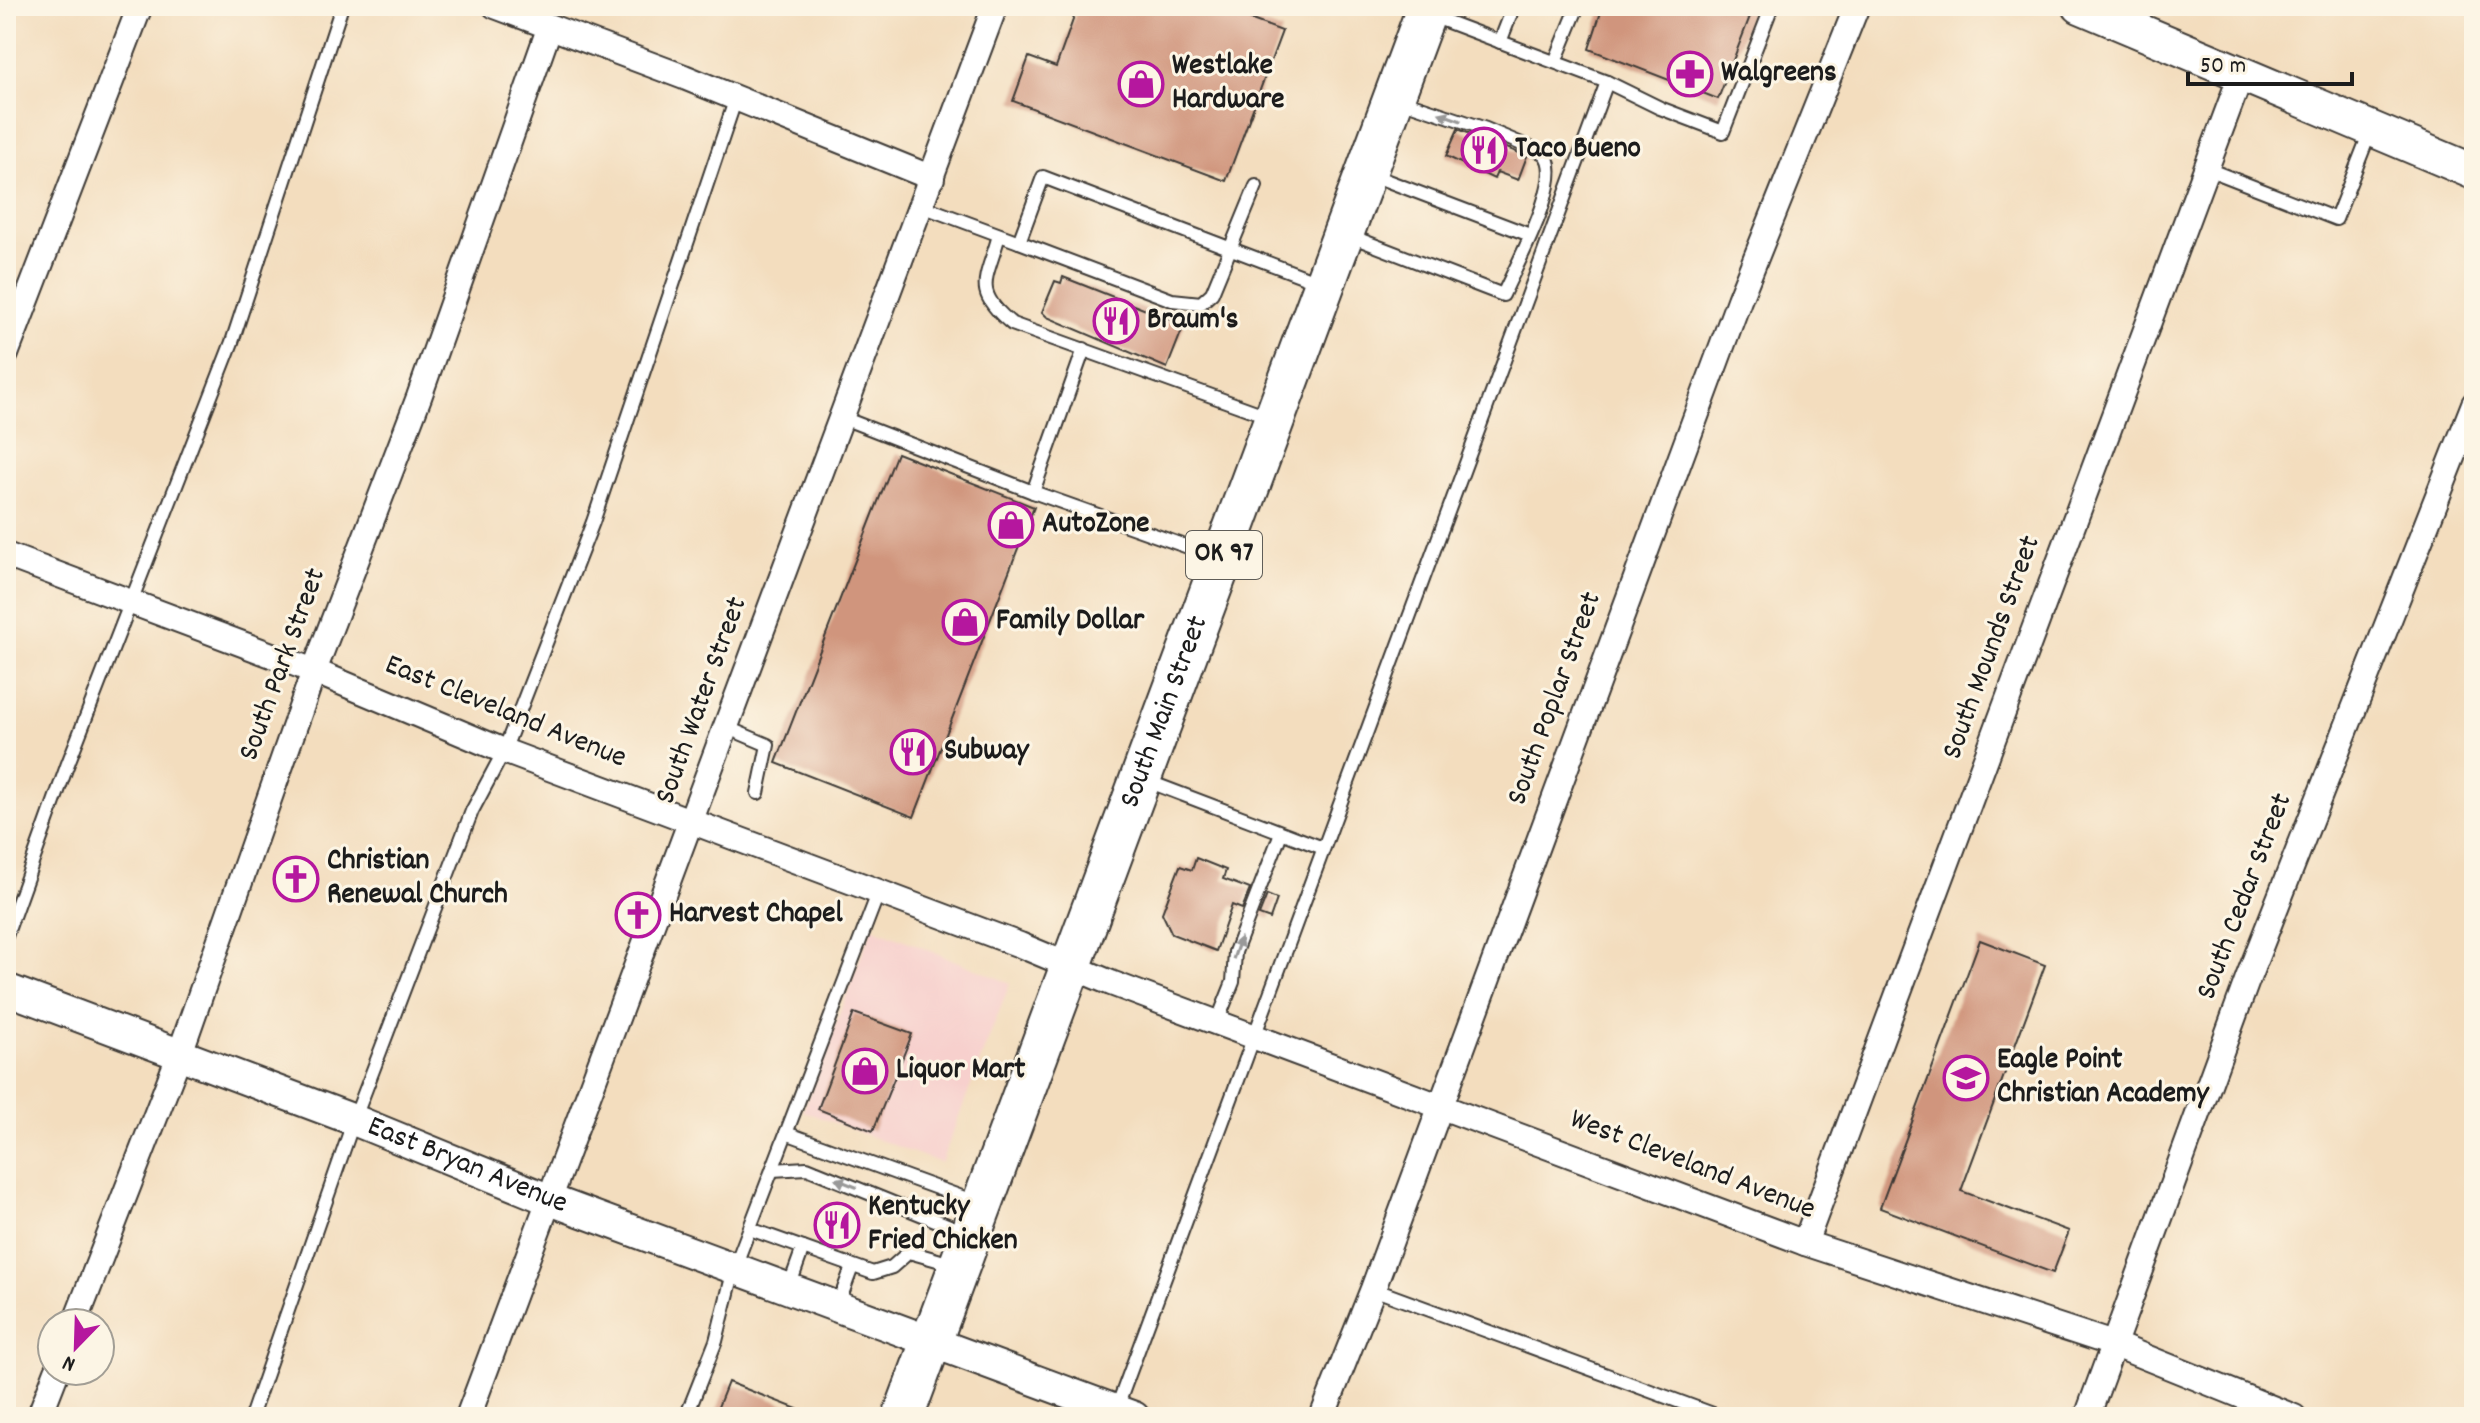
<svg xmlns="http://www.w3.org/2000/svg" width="2480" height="1423" viewBox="0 0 2480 1423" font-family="Dekko,sans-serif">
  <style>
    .built { fill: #f7d0cd }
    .building { fill: #d0957d }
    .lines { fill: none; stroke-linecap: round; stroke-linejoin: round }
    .service-casing { stroke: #3c3934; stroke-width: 16 }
    .minor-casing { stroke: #3c3934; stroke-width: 28 }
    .tertiary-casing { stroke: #3c3934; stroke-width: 34 }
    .secondary-casing { stroke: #3c3934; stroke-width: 38 }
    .primary-casing { stroke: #3c3934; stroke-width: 44 }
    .service { stroke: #fff; stroke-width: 12 }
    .minor { stroke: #fff; stroke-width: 24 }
    .tertiary { stroke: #fff; stroke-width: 30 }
    .secondary { stroke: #fff; stroke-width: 34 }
    .primary { stroke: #fff; stroke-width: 40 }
    .oneway { fill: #999 }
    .labels { text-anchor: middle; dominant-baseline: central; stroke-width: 6; stroke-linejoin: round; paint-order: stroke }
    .shield { fill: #fcf5e5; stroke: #5f5d58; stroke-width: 2 }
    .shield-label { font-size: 28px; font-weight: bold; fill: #1c1c1c }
    .poi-label { font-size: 30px; font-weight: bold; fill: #1c1c1c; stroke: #fcf5e5; text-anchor: start }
    .street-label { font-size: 30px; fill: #1c1c1c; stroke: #fcf5e5 }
  </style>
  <rect width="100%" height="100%" fill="#fcf5e5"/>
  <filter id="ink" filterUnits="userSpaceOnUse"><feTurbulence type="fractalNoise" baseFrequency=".0125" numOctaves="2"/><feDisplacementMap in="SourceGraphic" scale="16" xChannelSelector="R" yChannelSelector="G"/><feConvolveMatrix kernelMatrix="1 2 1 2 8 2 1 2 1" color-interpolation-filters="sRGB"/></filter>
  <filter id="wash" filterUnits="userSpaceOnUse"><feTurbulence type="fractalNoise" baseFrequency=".006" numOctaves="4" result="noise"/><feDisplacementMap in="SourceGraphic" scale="32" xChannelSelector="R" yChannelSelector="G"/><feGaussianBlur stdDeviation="1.8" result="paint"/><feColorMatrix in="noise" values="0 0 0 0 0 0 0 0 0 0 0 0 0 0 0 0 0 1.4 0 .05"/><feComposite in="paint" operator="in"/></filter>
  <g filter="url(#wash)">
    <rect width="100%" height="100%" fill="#f3ddbe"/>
    <!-- built -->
    <path class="built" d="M 872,927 L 1010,983 L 941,1163 L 803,1111 Z"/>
    <g id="blocks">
      <!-- building -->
      <g class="building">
        <path d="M 1078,6 L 1214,6 L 1282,31 L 1226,181 L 1013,101 L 1029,57 L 1056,67 Z"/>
        <path d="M 1603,6 L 1754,6 L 1718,99 L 1589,49 Z"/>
        <path d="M 1458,129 L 1527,156 L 1518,180 L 1497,172 L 1494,179 L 1446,156 Z"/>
        <path d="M 1063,277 L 1184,325 L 1167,368 L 1047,317 L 1042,312 L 1055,281 L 1061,283 Z"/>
        <path d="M 897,453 L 1034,507 L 914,817 L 776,763 Z"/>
        <path d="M 1196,858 L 1226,870 L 1223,879 L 1250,889 L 1242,909 L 1232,905 L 1216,951 L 1172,934 L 1162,913 L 1180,866 L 1192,870 Z"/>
        <path d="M 1267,895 L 1277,899 L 1270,919 L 1259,915 Z"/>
        <path d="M 1980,940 L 2045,965 L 1961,1191 L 2069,1231 L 2053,1273 L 1880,1208 Z"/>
        <path d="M 854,1013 L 912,1034 L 873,1131 L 818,1109 Z"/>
        <path d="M 728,1382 L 815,1416 L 815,1417 L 714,1417 Z"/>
      </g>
    </g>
  </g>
  <g filter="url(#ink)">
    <use href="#blocks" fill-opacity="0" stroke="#3c3934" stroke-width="2"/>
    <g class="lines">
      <!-- service casing -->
      <g class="service-casing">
        <g id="service">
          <path d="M 1432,16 L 1607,82 L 1660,108 L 1723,132 L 1772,6"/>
          <path d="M 1500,42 L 1514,6"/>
          <path d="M 1555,62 L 1578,6"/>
          <path d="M 2205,168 L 2336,219 L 2370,132"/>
          <path d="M 1372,175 L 1530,235"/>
          <path d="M 922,206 L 1019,242 L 1043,177 L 1318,282"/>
          <path d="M 999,235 C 987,280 971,290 1012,324 L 1270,417"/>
          <path d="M 1348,235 L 1503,295 C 1515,267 1568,174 1543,153 L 1486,129 L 1400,100"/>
          <path d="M 1019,242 L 1172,300 L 1201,303 L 1212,293 L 1256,186"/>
          <path d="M 843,418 L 1033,492 L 1219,558"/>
          <path d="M 1033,492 L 1084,349"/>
          <path d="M 728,728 L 768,745 L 758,793"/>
          <path d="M 1147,781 L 1323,848"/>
          <path d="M 6,936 L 67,766 L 232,342 L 342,6"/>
          <path d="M 1217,1022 L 1233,982 L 1235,952 L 1281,833"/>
          <path d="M 786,1133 L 978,1203"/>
          <path d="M 772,1170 L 807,1168 L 967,1233"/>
          <path d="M 750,1229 L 873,1273 L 892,1267 L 909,1252 L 955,1265"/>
          <path d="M 789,1287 L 803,1248"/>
          <path d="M 1373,1289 L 1721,1417"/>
          <path d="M 838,1305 L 852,1267"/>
          <path d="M 1116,1410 L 1607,82"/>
          <path d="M 251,1417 L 354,1120 L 472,811 L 504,751 L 593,522 L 736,98"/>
          <path d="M 686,1417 L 716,1341 L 734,1269 L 879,891"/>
        </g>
      </g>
      <!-- minor casing -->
      <g class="minor-casing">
        <g id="minor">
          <path d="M 495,6 L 684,77 L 932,178"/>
          <path d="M 6,354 L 140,6"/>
          <path d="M 6,555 L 314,671 L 504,751 L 1020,945 L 1111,983 L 1805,1243 L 2113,1344 L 2294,1417"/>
          <path d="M 1805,1243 L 2241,75"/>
          <path d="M 75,1323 L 179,1056 L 314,671 L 419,397 L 549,29"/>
          <path d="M 39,1417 L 57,1371"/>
          <path d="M 468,1417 L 995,6"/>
          <path d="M 1322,1417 L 1373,1289 L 1739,300 L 1857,6"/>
          <path d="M 2087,1417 L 2248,978 L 2474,404"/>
        </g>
      </g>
      <!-- tertiary casing -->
      <g class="tertiary-casing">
        <g id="tertiary">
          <path id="s1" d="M 6,989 L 354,1120 L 550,1200 L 1134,1417"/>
        </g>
      </g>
      <!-- secondary casing -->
      <g class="secondary-casing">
        <path id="secondary" d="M 2080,6 L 2474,172"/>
      </g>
      <!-- primary casing -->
      <g class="primary-casing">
        <g id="primary">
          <path id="s2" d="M 903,1417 L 1428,6"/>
        </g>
      </g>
      <!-- service -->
      <use href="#service" class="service"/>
      <!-- minor -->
      <use href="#minor" class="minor"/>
      <!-- tertiary -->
      <use href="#tertiary" class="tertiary"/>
      <!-- secondary -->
      <use href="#secondary" class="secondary"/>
      <!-- primary -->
      <use href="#primary" class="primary"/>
    </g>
    <!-- one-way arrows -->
    <defs><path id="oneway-solid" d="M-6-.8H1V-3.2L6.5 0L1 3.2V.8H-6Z" transform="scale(2)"/></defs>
    <g class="oneway">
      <use href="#oneway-solid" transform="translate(1450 117) rotate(-161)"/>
      <use href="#oneway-solid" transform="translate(1237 948) rotate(-71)"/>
      <use href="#oneway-solid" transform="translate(846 1183) rotate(-158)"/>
    </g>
  </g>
  <!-- icons -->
  <defs>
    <g id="pharmacy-ring" transform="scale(2.3)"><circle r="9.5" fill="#fcf5e5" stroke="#b5179e" stroke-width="1.5"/><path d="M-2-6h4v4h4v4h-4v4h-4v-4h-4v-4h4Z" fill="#b5179e"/></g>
    <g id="shop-ring" transform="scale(2.3)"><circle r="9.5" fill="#fcf5e5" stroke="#b5179e" stroke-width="1.5"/><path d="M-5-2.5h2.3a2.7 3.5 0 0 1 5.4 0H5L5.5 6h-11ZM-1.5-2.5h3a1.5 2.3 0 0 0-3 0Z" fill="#b5179e"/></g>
    <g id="restaurant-ring" transform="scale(2.3)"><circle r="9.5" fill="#fcf5e5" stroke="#b5179e" stroke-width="1.5"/><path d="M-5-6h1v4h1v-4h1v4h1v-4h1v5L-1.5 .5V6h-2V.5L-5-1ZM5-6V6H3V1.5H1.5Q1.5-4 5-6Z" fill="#b5179e"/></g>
    <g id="church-ring" transform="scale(2.3)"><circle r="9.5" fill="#fcf5e5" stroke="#b5179e" stroke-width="1.5"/><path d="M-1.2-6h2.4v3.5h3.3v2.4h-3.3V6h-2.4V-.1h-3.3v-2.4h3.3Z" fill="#b5179e"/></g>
    <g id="school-ring" transform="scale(2.3)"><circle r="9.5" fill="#fcf5e5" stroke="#b5179e" stroke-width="1.5"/><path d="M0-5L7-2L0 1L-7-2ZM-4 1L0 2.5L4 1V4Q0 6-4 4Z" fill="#b5179e"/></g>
  </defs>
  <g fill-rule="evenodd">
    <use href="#pharmacy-ring" x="1690" y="74"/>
    <use href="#shop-ring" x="1141" y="84"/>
    <use href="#restaurant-ring" x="1484" y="150"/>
    <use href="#restaurant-ring" x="1116" y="321"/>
    <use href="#shop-ring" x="1011" y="525"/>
    <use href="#shop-ring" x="965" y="622"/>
    <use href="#restaurant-ring" x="913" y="752"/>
    <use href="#church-ring" x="296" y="879"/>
    <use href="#church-ring" x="638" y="915"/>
    <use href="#shop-ring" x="865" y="1071"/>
    <use href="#school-ring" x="1966" y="1078"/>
    <use href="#restaurant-ring" x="837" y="1225"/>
  </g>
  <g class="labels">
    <!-- shield labels -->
    <rect class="shield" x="1186" y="531" width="76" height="48" rx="6"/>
    <g class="shield-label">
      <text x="1224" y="555">OK 97</text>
    </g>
    <!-- poi labels -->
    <g class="poi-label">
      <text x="1172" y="67">Westlake<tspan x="1172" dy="34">Hardware</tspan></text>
      <text x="1721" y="74">Walgreens</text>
      <text x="1515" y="150">Taco Bueno</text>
      <text x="1147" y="321">Braum's</text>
      <text x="1042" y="525">AutoZone</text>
      <text x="996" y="622">Family Dollar</text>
      <text x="944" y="752">Subway</text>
      <text x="327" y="862">Christian<tspan x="327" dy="34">Renewal Church</tspan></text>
      <text x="669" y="915">Harvest Chapel</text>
      <text x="1997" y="1061">Eagle Point<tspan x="1997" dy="34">Christian Academy</tspan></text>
      <text x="896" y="1071">Liquor Mart</text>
      <text x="868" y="1208">Kentucky<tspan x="868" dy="34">Fried Chicken</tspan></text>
    </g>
    <!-- street labels -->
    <g class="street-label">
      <text transform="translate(1993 648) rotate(-70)">South Mounds Street</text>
      <text transform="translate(284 665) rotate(-70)">South Park Street</text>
      <text transform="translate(1556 699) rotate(-70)">South Poplar Street</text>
      <text transform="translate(703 701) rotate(-70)">South Water Street</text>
      <text stroke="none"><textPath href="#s2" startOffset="752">South Main Street</textPath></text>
      <text transform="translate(505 713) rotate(22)">East Cleveland Avenue</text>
      <text transform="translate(2246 897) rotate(-69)">South Cedar Street</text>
      <text stroke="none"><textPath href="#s1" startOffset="494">East Bryan Avenue</textPath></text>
      <text transform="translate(1692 1166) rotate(21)">West Cleveland Avenue</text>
    </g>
  </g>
  <!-- margin -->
  <rect width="2480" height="1423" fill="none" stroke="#fcf5e5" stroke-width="32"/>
  <!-- north arrow -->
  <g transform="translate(76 1347) rotate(203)"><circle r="38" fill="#fcf5e5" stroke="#a29e95" stroke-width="2"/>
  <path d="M0-6L14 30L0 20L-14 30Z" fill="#b5179e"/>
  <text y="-12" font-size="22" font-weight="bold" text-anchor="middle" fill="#1c1c1c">N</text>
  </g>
  <!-- scale -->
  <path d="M2188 72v12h164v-12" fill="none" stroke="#1c1c1c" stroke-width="4"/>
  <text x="2200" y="72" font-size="24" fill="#1c1c1c" stroke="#fcf5e5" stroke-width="6" paint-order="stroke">50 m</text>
</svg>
